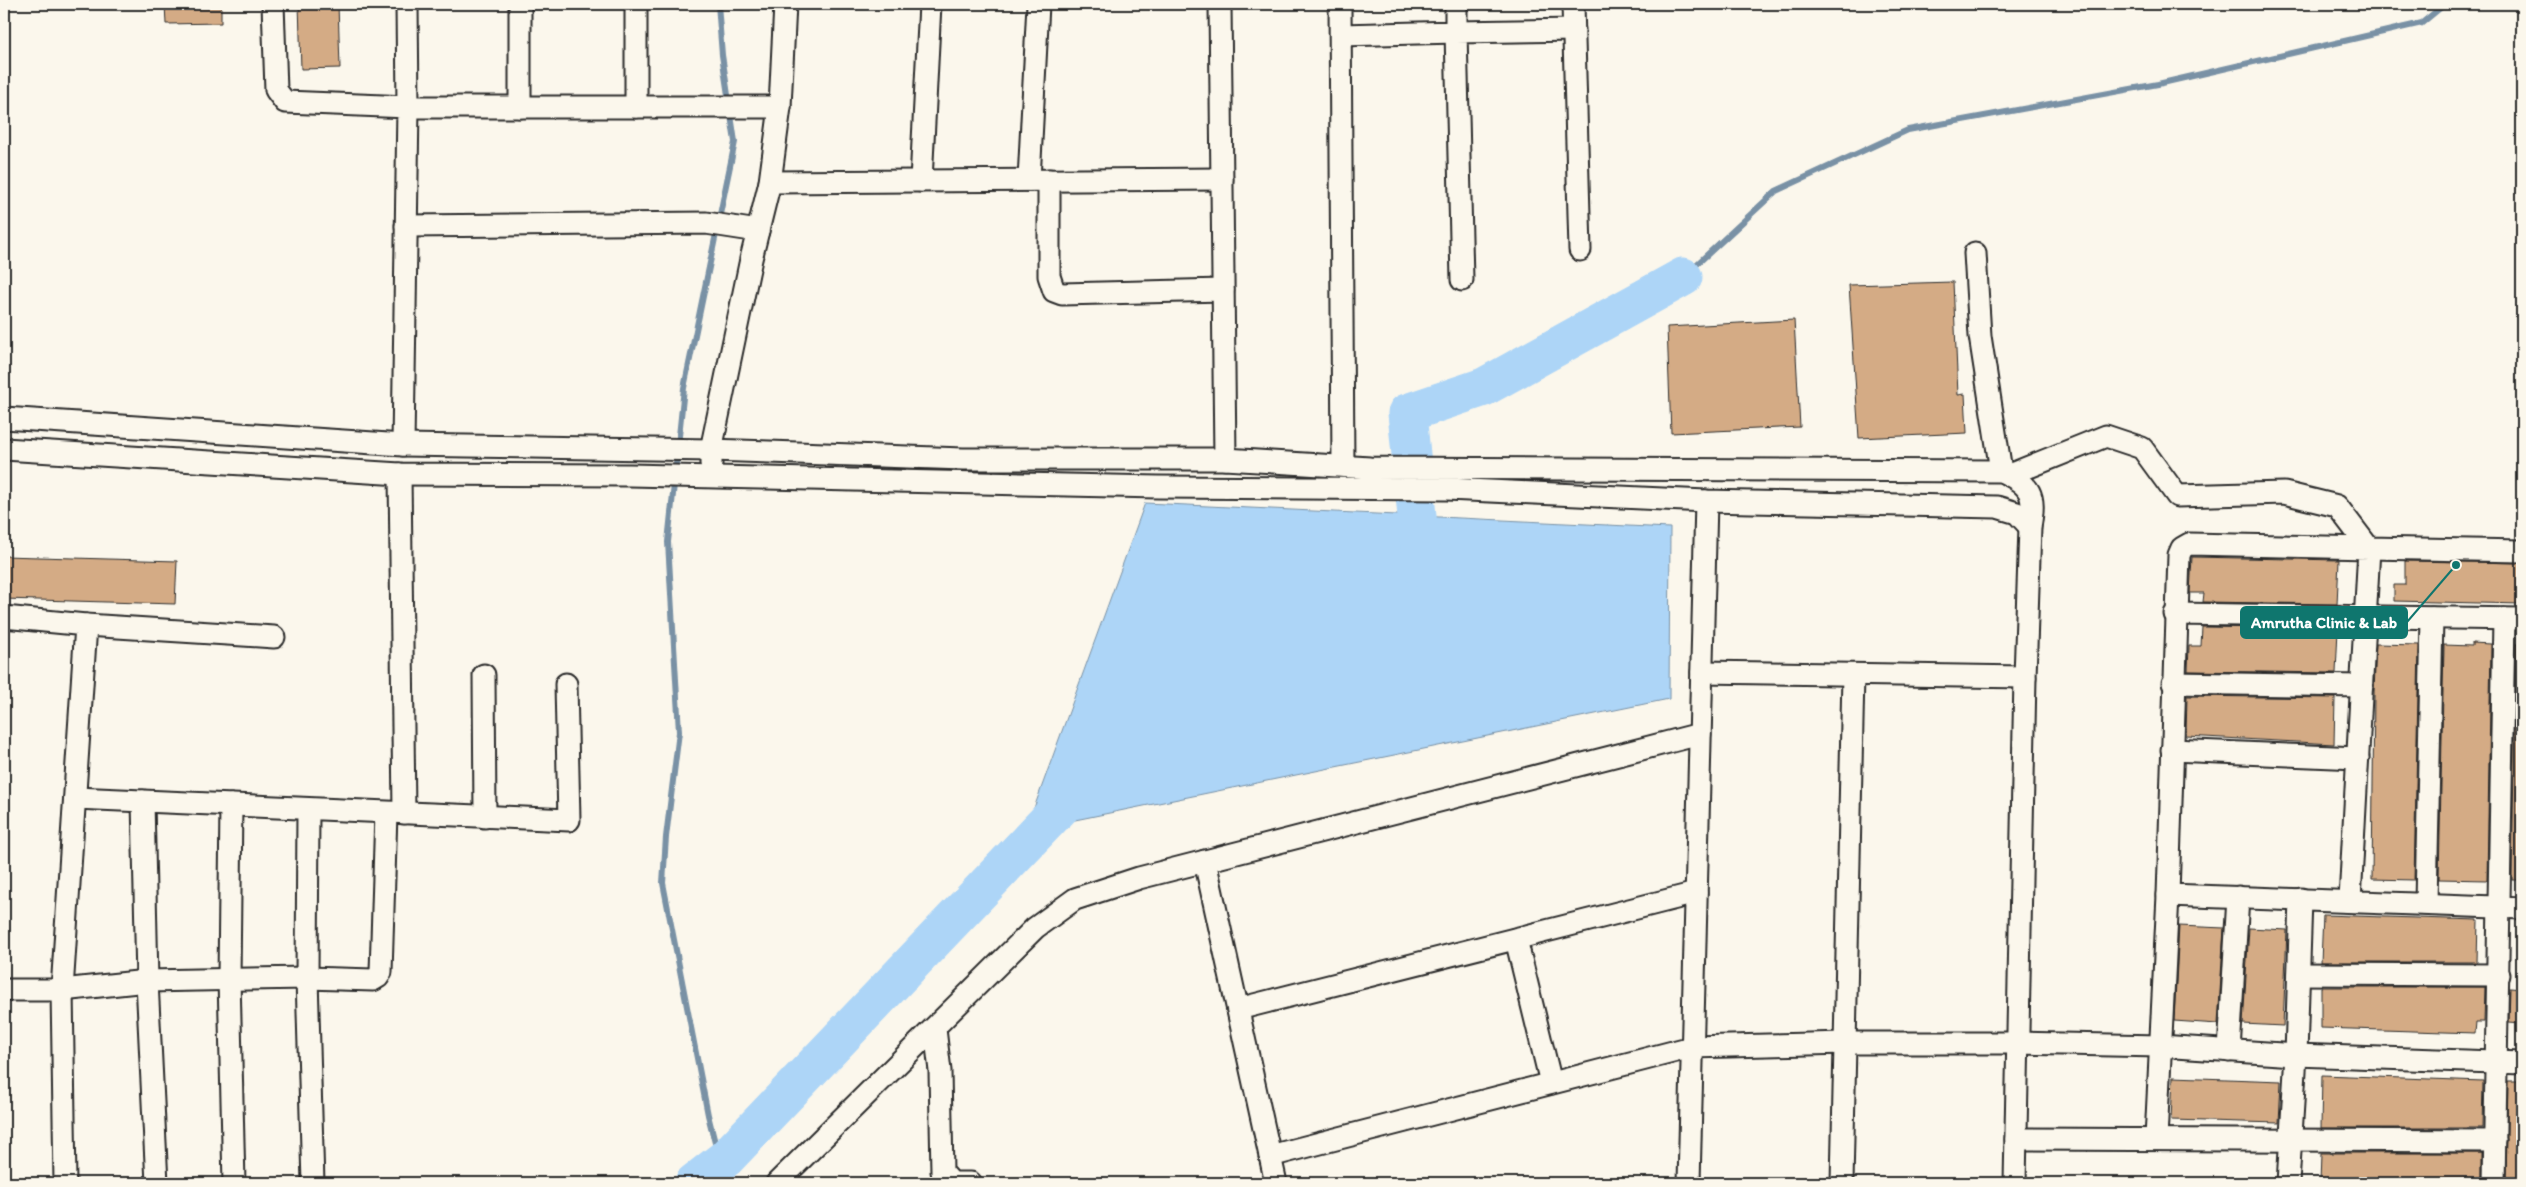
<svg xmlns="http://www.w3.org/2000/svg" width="2526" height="1187" viewBox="0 0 2526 1187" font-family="Itim,sans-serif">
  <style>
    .water { fill: #add5f7; stroke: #7991a5 }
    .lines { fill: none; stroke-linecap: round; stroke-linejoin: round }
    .stream { stroke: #7991a5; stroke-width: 6 }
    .river { stroke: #add5f7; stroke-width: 39 }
    .building { fill: #d4ab85; stroke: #2b2b2b }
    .minor-casing { stroke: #2b2b2b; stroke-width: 25 }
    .minor { stroke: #fbf7ec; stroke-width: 21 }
    .leader { fill: none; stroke: #0f766e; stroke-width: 2 }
    .callout-dot { fill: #0f766e; stroke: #fbf7ec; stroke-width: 2 }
    .callout { fill: #0f766e; stroke: #0f766e; stroke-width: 2 }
    .callout-label { font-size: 16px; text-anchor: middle; font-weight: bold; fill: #fff }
  </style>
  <rect width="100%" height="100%" fill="#fbf7ec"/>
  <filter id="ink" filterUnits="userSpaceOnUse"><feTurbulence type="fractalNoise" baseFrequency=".02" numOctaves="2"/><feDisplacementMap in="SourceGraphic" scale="10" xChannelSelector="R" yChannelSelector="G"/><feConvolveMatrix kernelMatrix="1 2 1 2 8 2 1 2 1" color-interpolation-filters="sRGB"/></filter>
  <g filter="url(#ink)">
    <!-- water -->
    <path class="water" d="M 1145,503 L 1670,528 L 1669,699 L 1026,830 Z"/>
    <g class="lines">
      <!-- stream -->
      <g class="stream">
        <path d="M 718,4 L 722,55 L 735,142 L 684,388 L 668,542 L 679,732 L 666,837 L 663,883 L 708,1115 L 720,1163"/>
        <path d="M 1683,277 L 1776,191 L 1908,130 L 2158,84 L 2422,23 L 2445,4"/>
      </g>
      <!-- river -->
      <g class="river">
        <path d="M 1422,568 L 1407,413 L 1484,387 L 1683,277"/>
        <path d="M 694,1183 L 726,1158 L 1080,787"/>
      </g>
    </g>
    <!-- building -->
    <g class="building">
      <path d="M 165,4 L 221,4 L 221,23 L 166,24 Z"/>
      <path d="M 299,4 L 338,4 L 340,68 L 301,69 Z"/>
      <path d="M 1953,282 L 1958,395 L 1965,394 L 1967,433 L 1859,438 L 1849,285 Z"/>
      <path d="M 1794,320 L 1800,427 L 1671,433 L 1667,327 Z"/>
      <path d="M 4,556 L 177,561 L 175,604 L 4,599 Z"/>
      <path d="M 2192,557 L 2339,560 L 2337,604 L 2203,602 L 2204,593 L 2190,593 Z"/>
      <path d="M 2405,561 L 2522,563 L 2522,604 L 2394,601 L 2394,585 L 2405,585 Z"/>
      <path d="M 2202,627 L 2338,629 L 2336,673 L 2188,671 L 2189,646 L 2201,646 Z"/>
      <path d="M 2472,643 L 2491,644 L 2487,880 L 2439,879 L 2444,645 L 2472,646 Z"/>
      <path d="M 2376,644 L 2419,645 L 2414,880 L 2372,879 L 2374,692 Z"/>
      <path d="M 2516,644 L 2522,644 L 2522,880 L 2512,880 Z"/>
      <path d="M 2187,696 L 2335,698 L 2334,744 L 2186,736 Z"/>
      <path d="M 2323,915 L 2478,920 L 2477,962 L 2321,962 Z"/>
      <path d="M 2179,926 L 2224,928 L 2218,1024 L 2174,1021 Z"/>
      <path d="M 2249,928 L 2287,930 L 2283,1026 L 2243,1024 Z"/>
      <path d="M 2321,987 L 2485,987 L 2484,1022 L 2476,1022 L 2475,1033 L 2321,1028 Z"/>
      <path d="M 2510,988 L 2522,989 L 2522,1023 L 2509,1022 Z"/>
      <path d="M 2322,1075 L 2483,1081 L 2482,1128 L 2321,1128 Z"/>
      <path d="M 2173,1077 L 2281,1081 L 2279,1123 L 2171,1120 Z"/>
      <path d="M 2508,1081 L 2521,1081 L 2519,1183 L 2506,1183 Z"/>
      <path d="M 2321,1153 L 2482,1153 L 2482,1183 L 2320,1183 Z"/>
    </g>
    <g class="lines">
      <!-- minor casing -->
      <g class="minor-casing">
        <g id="minor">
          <path d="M 273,4 L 276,90 L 285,102 L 408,107 L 403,445"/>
          <path d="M 407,4 L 408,107 L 780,107"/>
          <path d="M 1220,4 L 1225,459"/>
          <path d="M 1340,4 L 1343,466"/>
          <path d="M 1573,4 L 1580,250"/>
          <path d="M 1341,35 L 1456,32 L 1456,4"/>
          <path d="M 520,107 L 520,4"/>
          <path d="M 636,107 L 636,4"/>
          <path d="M 1029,180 L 1038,4"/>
          <path d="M 1049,180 L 1049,276 L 1054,291 L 1062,294 L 1223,290"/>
          <path d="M 921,181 L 930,4"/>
          <path d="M 770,182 L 1222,179"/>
          <path d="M 406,226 L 706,223 L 758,231"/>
          <path d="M 1975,253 L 1980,336 L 2001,471"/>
          <path d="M 1462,280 L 1456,32 L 1574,30"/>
          <path d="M 4,418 L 403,445 L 711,450 L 963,459 L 1225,459 L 1370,468 L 2001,471 C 2031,485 2036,494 2030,527 L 2025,677 L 2015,1183"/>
          <path d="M 4,449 L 400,474 L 630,475 L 1158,487 L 1447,489 L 1706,501 L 1997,507 L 2017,513 L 2030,527"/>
          <path d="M 711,464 L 711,450 L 751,259 L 770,182 L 780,107 L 785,4"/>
          <path d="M 400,474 L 404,813"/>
          <path d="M 2009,475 L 2106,436 L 2142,448 L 2177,496 L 2284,493 L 2337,506 L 2369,548 L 2522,551"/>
          <path d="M 2175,614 L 2522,619"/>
          <path d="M 4,617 L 86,625 L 62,990 L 65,1183"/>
          <path d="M 86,625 L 274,637"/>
          <path d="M 1702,672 L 2025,677"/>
          <path d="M 484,675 L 485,817"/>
          <path d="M 2173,683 L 2362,686"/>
          <path d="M 2172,750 L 2358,758"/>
          <path d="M 75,798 L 569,820 L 566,684"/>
          <path d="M 143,801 L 147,981 L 157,1183"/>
          <path d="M 231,805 L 229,979 L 234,1183"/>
          <path d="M 308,809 L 307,978 L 313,1183"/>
          <path d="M 1205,861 L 1276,1183"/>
          <path d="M 2350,900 L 2369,548 L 2189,544 L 2182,548 L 2179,555 L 2168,895 L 2522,908"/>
          <path d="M 2426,903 L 2432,618"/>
          <path d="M 1516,939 L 1551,1083"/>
          <path d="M 2299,974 L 2499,975"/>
          <path d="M 4,990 L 62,990 L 147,981 L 307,978 L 373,980 L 378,977 L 381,972 L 386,813"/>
          <path d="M 1238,1009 L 1696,893"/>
          <path d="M 935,1029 L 940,1071 L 942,1172 L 952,1183 L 971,1183"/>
          <path d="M 2229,1051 L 2238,897"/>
          <path d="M 2016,1139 L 2495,1141"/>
          <path d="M 2156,1139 L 2168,895"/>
          <path d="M 1270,1156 L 1692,1047 L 1845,1043 L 2018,1043 L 2160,1046 L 2296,1055 L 2522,1063"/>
          <path d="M 777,1183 L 1035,928 L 1075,899 L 1139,878 L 1700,734"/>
          <path d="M 1689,1183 L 1706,501"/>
          <path d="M 1842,1183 L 1853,675"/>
          <path d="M 2288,1183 L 2296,1055 L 2301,899"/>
          <path d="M 2494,1183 L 2504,619"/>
        </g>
      </g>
      <!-- minor -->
      <use href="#minor" class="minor"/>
    </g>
  </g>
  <!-- callouts -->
  <path class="leader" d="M2456 565L2407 622"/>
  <circle class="callout-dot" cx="2456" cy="565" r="5"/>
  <rect class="callout" x="2241" y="607" width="166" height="31" rx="5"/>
  <g class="callout-label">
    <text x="2324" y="628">Amrutha Clinic &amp; Lab</text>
  </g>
  <!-- margin -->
  <rect width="2526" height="1187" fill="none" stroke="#fbf7ec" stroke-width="20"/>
  <rect x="10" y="10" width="2506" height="1167" fill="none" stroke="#2b2b2b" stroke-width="2" filter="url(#ink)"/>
</svg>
